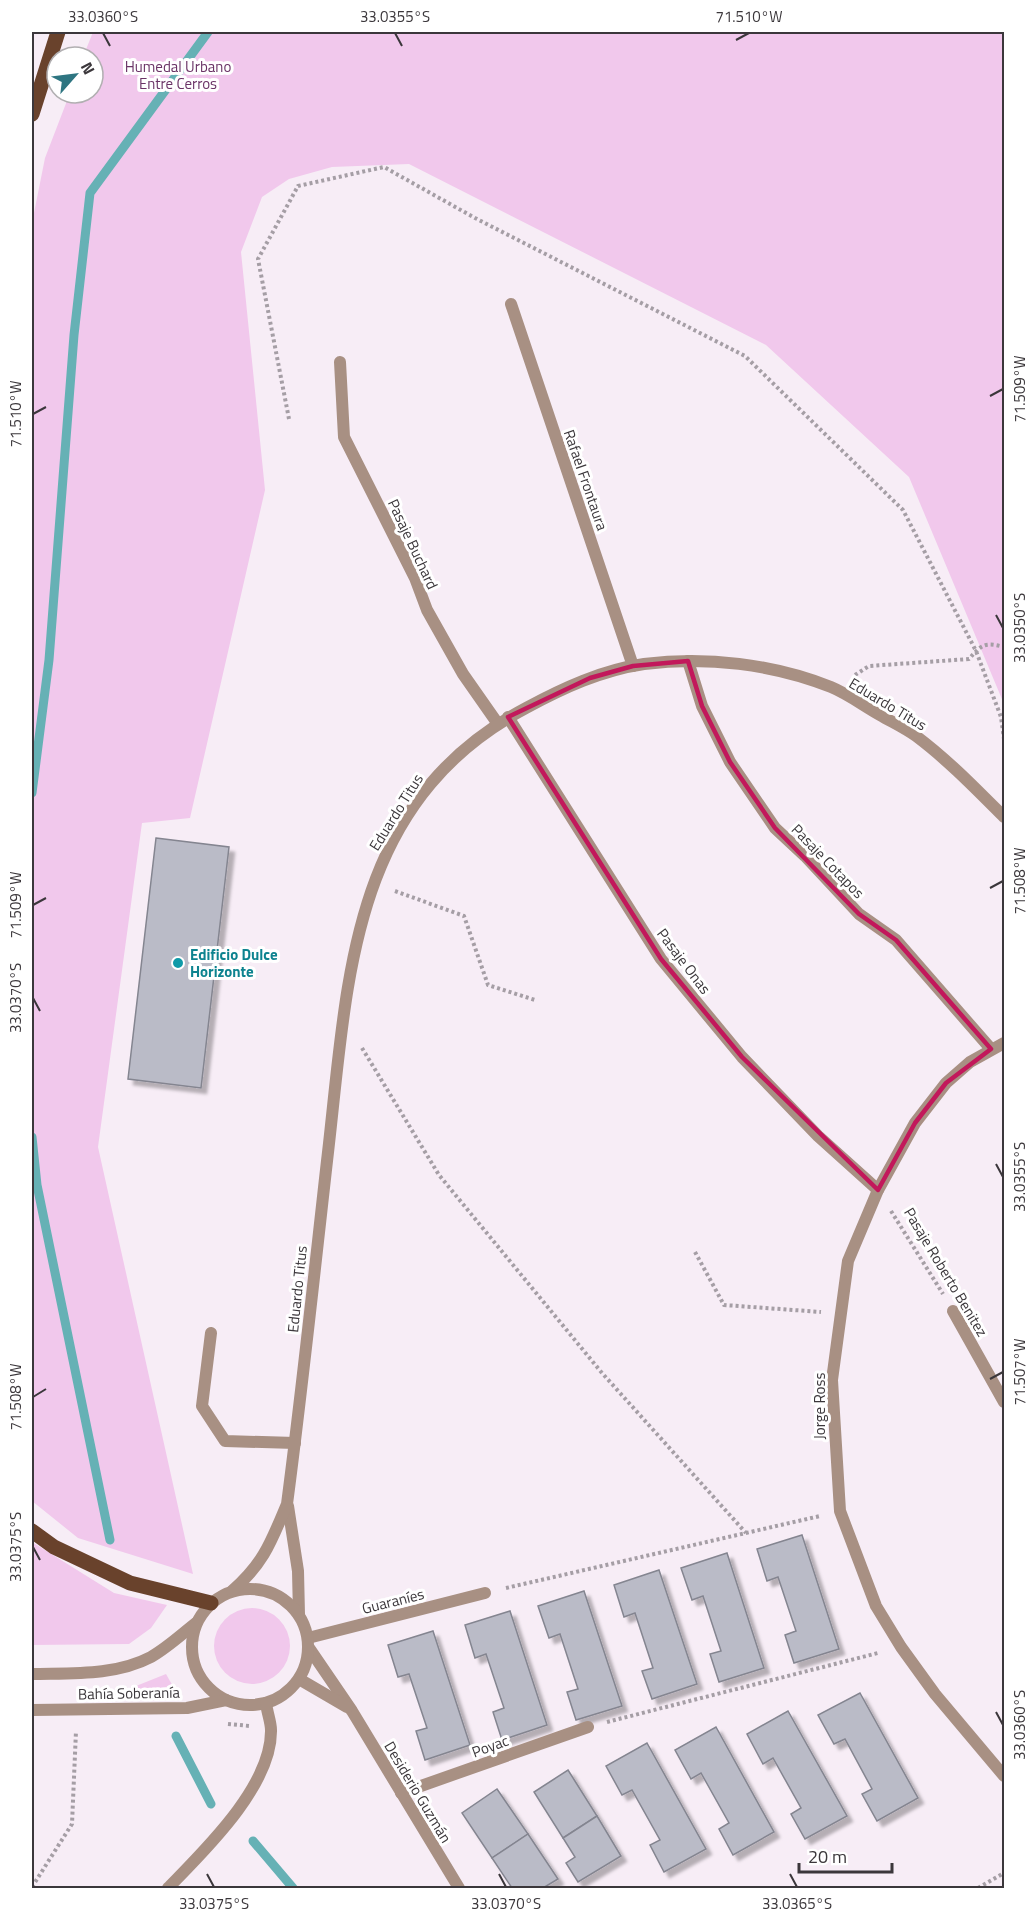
<svg xmlns="http://www.w3.org/2000/svg" width="1036" height="1920" viewBox="0 0 1036 1920" font-family="'Titillium Web',sans-serif">
  <style>
    .green { fill: #f1c8ec }
    .lines { fill: none; stroke-linecap: round; stroke-linejoin: round }
    .stream { stroke: #66b1b5; stroke-width: 9 }
    .building { fill: #babbc7; stroke: #848590; stroke-width: 1.5; filter: url(#shadow) }
    .path { stroke: #a59ea5; stroke-width: 4; stroke-dasharray: 3 3; stroke-linecap: butt }
    .service { stroke: #a89083; stroke-width: 12 }
    .minor { stroke: #a89083; stroke-width: 12 }
    .tertiary { stroke: #a89083; stroke-width: 12 }
    .primary { stroke: #69422c; stroke-width: 15 }
    .marked { fill: none; stroke: #c2185b; stroke-width: 4.5; stroke-linejoin: round }
    .ticks { fill: none; stroke: #3b373b; stroke-width: 2 }
    .culture-dot { fill: #0f9aa8; stroke: #fff; stroke-width: 2 }
    .labels { text-anchor: middle; dominant-baseline: central; stroke-width: 6; stroke-linejoin: round; paint-order: stroke }
    .park-label { font-size: 15px; fill: #6a3366; stroke: #fff }
    .street-label { font-size: 15px; fill: #3b373b; stroke: #fff }
    .culture-label { font-size: 15px; font-weight: bold; fill: #0d838f; stroke: #fff; text-anchor: start }
    .neatline { fill: none; stroke: #3b373b; stroke-width: 2 }
    .ticks-label { font-size: 15px; text-anchor: middle; fill: #3b373b }
  </style>
  <defs>
    <filter id="shadow"><feDropShadow dx="5.5" dy="5.5" stdDeviation="1.5" flood-color="#0004"/></filter>
  </defs>
  <rect width="100%" height="100%" fill="#f7edf6"/>
  <!-- green -->
  <g class="green">
    <path d="M 93,32 L 1004,32 L 1004,704 L 909,477 L 766,345 L 409,164 L 332,167 L 289,179 L 262,197 L 241,252 L 265,490 L 190,818 L 142,823 L 98,1147 L 193,1574 L 78,1538 L 32,1501 L 32,223 L 45,158 L 70,93 L 93,93 L 93,57 L 83,57 Z"/>
    <path d="M 32,1542 L 114,1593 L 167,1605 L 151,1628 L 129,1644 L 32,1645 Z"/>
    <circle cx="252" cy="1646" r="38"/>
    <path d="M 166,1674 L 175,1690 L 116,1694 Z"/>
  </g>
  <g class="lines">
    <!-- stream -->
    <g class="stream">
      <path d="M 32,793 L 49,660 L 74,335 L 90,193 L 208,32"/>
      <path d="M 32,1137 L 37,1185 L 110,1540"/>
      <path d="M 176,1736 L 211,1804"/>
      <path d="M 253,1841 L 293,1888"/>
    </g>
  </g>
  <!-- building -->
  <g class="building">
    <path d="M 156,838 L 229,847 L 201,1088 L 128,1079 Z"/>
    <path d="M 802,1535 L 839,1649 L 794,1663 L 785,1635 L 796,1631 L 778,1577 L 767,1581 L 757,1549 Z"/>
    <path d="M 727,1553 L 764,1668 L 719,1682 L 710,1654 L 721,1651 L 703,1596 L 692,1600 L 681,1568 Z"/>
    <path d="M 659,1570 L 697,1684 L 652,1699 L 642,1671 L 653,1668 L 635,1613 L 624,1617 L 614,1585 Z"/>
    <path d="M 584,1591 L 622,1706 L 576,1720 L 567,1692 L 578,1689 L 560,1634 L 549,1638 L 538,1606 Z"/>
    <path d="M 510,1611 L 547,1725 L 502,1740 L 493,1712 L 504,1708 L 486,1654 L 475,1658 L 465,1625 Z"/>
    <path d="M 433,1631 L 470,1745 L 425,1760 L 416,1731 L 427,1728 L 409,1674 L 398,1677 L 388,1645 Z"/>
    <path d="M 860,1693 L 918,1798 L 877,1821 L 862,1794 L 872,1789 L 845,1739 L 834,1744 L 818,1715 Z"/>
    <path d="M 788,1711 L 847,1816 L 805,1839 L 791,1814 L 801,1808 L 773,1758 L 763,1764 L 747,1734 Z"/>
    <path d="M 716,1727 L 774,1832 L 733,1855 L 719,1829 L 729,1823 L 701,1773 L 691,1779 L 675,1750 Z"/>
    <path d="M 647,1743 L 706,1849 L 664,1872 L 650,1845 L 660,1840 L 632,1790 L 622,1795 L 606,1766 Z"/>
    <path d="M 568,1770 L 597,1816 L 563,1838 L 534,1792 Z"/>
    <path d="M 497,1789 L 528,1834 L 492,1858 L 462,1813 Z"/>
    <path d="M 597,1816 L 621,1856 L 578,1882 L 566,1863 L 575,1857 L 563,1838 Z"/>
    <path d="M 528,1834 L 558,1879 L 543,1888 L 512,1888 L 492,1858 Z"/>
  </g>
  <g class="lines">
    <!-- path -->
    <g class="path">
      <path d="M 289,419 L 258,259 L 298,186 L 384,167 L 475,218 L 745,356 L 903,510 L 976,651 L 1001,717 L 1004,739"/>
      <path d="M 855,675 L 869,666 L 969,659 C 982,644 985,642 1004,647"/>
      <path d="M 395,891 L 464,916 L 488,985 L 535,1000"/>
      <path d="M 362,1048 L 439,1175 L 602,1373 L 746,1533"/>
      <path d="M 891,1211 L 943,1294"/>
      <path d="M 695,1252 L 724,1305 L 821,1312"/>
      <path d="M 506,1588 L 820,1516"/>
      <path d="M 607,1722 L 878,1653"/>
      <path d="M 228,1724 L 250,1726"/>
      <path d="M 32,1887 L 72,1824 L 76,1731"/>
      <path d="M 978,1888 L 1004,1873"/>
    </g>
    <!-- service -->
    <path class="service" d="M 211,1333 L 202,1406 L 225,1441 L 295,1443"/>
    <!-- minor -->
    <g class="minor">
      <path d="M 511,304 L 633,666"/>
      <path d="M 340,362 L 344,437 L 415,578 L 427,610 L 463,674 L 498,724"/>
      <path d="M 688,661 L 702,706 L 730,762 L 775,828 L 805,856 L 859,914 L 896,940 L 991,1049"/>
      <path d="M 508,717 L 661,959 L 742,1057 L 818,1136 L 878,1190"/>
      <path d="M 1004,1043 L 970,1062 L 946,1083 L 915,1123 L 878,1190 L 848,1261 L 832,1380 L 840,1511 L 876,1606 L 901,1647 L 935,1694 L 1004,1776"/>
      <path d="M 953,1311 L 1004,1402"/>
      <path d="M 308,1638 L 485,1593"/>
      <path d="M 309,1648 L 352,1711 L 459,1888"/>
      <path d="M 299,1679 L 347,1707"/>
      <path d="M 401,1793 L 588,1727"/>
    </g>
    <!-- tertiary -->
    <g class="tertiary">
      <path d="M 288,1506 L 298,1571 L 299,1615"/>
      <circle cx="250" cy="1647" r="58"/>
      <path d="M 232,1591 C 264,1563 271,1542 287,1504 C 302,1390 314,1276 327,1161 C 348,984 347,803 526,708 C 563,688 602,670 644,664 C 706,656 773,664 831,687 C 848,694 864,706 880,715 C 892,722 905,728 916,736 C 948,760 976,789 1004,817"/>
      <path d="M 32,1674 C 71,1673 115,1676 151,1657 C 167,1648 182,1634 196,1623"/>
      <path d="M 32,1710 L 187,1708 L 226,1700"/>
      <path d="M 168,1888 C 204,1851 272,1786 271,1730 C 271,1722 267,1712 266,1703"/>
    </g>
    <!-- primary -->
    <g class="primary">
      <path d="M 32,114 L 58,32"/>
      <path d="M 32,1531 L 54,1547 L 130,1583 L 211,1603"/>
    </g>
  </g>
  <!-- marked area -->
  <path class="marked" d="M 688,661 L 702,706 L 730,762 L 775,828 L 859,914 L 896,940 L 991,1049 L 946,1083 L 915,1123 L 878,1190 L 742,1057 L 661,959 L 508,717 L 590,678 L 633,666 Z"/>
  <!-- ticks -->
  <path class="ticks" d="M 103,33 L 110,46M 395,33 L 402,46M 736,40 L 749,33M 990,396 L 1003,389M 33,414 L 46,407M 996,615 L 1003,628M 990,888 L 1003,881M 33,905 L 46,898M 33,998 L 40,1011M 996,1164 L 1003,1177M 990,1379 L 1003,1372M 33,1397 L 46,1389M 33,1547 L 40,1560M 996,1712 L 1003,1725M 207,1874 L 214,1887M 499,1874 L 506,1887M 790,1874 L 797,1887"/>
  <!-- markers -->
  <circle class="culture-dot" cx="178" cy="963" r="6"/>
  <g class="labels">
    <!-- park labels -->
    <g class="park-label">
      <text x="178" y="66">Humedal Urbano<tspan x="178" dy="17">Entre Cerros</tspan></text>
    </g>
    <!-- street labels -->
    <g class="street-label">
      <text transform="translate(586 480) rotate(71)">Rafael Frontaura</text>
      <text transform="translate(413 544) rotate(65)">Pasaje Buchard</text>
      <text transform="translate(888 704) rotate(31)">Eduardo Titus</text>
      <text transform="translate(396 812) rotate(-58)">Eduardo Titus</text>
      <text transform="translate(828 861) rotate(46)">Pasaje Cotapos</text>
      <text transform="translate(684 961) rotate(53)">Pasaje Onas</text>
      <text transform="translate(946 1272) rotate(59)">Pasaje Roberto Benitez</text>
      <text transform="translate(297 1289) rotate(-84)">Eduardo Titus</text>
      <text transform="translate(819 1406) rotate(-90)">Jorge Ross</text>
      <text transform="translate(393 1601) rotate(-14)">Guaraníes</text>
      <text transform="translate(129 1693) rotate(-1)">Bahía Soberanía</text>
      <text transform="translate(490 1746) rotate(-20)">Poyac</text>
      <text transform="translate(418 1792) rotate(59)">Desiderio Guzmán</text>
    </g>
    <!-- culture labels -->
    <g class="culture-label">
      <text x="190" y="954">Edificio Dulce<tspan x="190" dy="17">Horizonte</tspan></text>
    </g>
  </g>
  <!-- border -->
  <rect width="1036" height="1920" fill="none" stroke="#ffffff" stroke-width="66"/>
  <!-- north arrow -->
  <g transform="translate(75 75) rotate(62)"><circle r="28" fill="#ffffff" stroke="#b1afb1" stroke-width="1.5"/>
  <path d="M0-4.5L10 22L0 15L-10 22Z" fill="#2e7581"/>
  <text y="-9" font-size="16" font-weight="bold" text-anchor="middle" fill="#3b373b">N</text>
  </g>
  <!-- scale -->
  <path d="M799 1863v9h93v-9" fill="none" stroke="#3b373b" stroke-width="3"/>
  <text x="808" y="1863" font-size="18" fill="#3b373b" stroke="#ffffff" stroke-width="4.5" paint-order="stroke">20 m</text>
  <rect x="33" y="33" width="970" height="1854" class="neatline"/>
  <g class="ticks-label">
    <text x="103" y="22">33.0360°S</text>
    <text x="395" y="22">33.0355°S</text>
    <text x="749" y="22">71.510°W</text>
    <text transform="translate(1020 389) rotate(-90)" y="5">71.509°W</text>
    <text transform="translate(16 414) rotate(-90)" y="5">71.510°W</text>
    <text transform="translate(1020 628) rotate(-90)" y="5">33.0350°S</text>
    <text transform="translate(1020 881) rotate(-90)" y="5">71.508°W</text>
    <text transform="translate(16 905) rotate(-90)" y="5">71.509°W</text>
    <text transform="translate(16 998) rotate(-90)" y="5">33.0370°S</text>
    <text transform="translate(1020 1177) rotate(-90)" y="5">33.0355°S</text>
    <text transform="translate(1020 1372) rotate(-90)" y="5">71.507°W</text>
    <text transform="translate(16 1397) rotate(-90)" y="5">71.508°W</text>
    <text transform="translate(16 1547) rotate(-90)" y="5">33.0375°S</text>
    <text transform="translate(1020 1725) rotate(-90)" y="5">33.0360°S</text>
    <text x="214" y="1909">33.0375°S</text>
    <text x="506" y="1909">33.0370°S</text>
    <text x="797" y="1909">33.0365°S</text>
  </g>
</svg>
